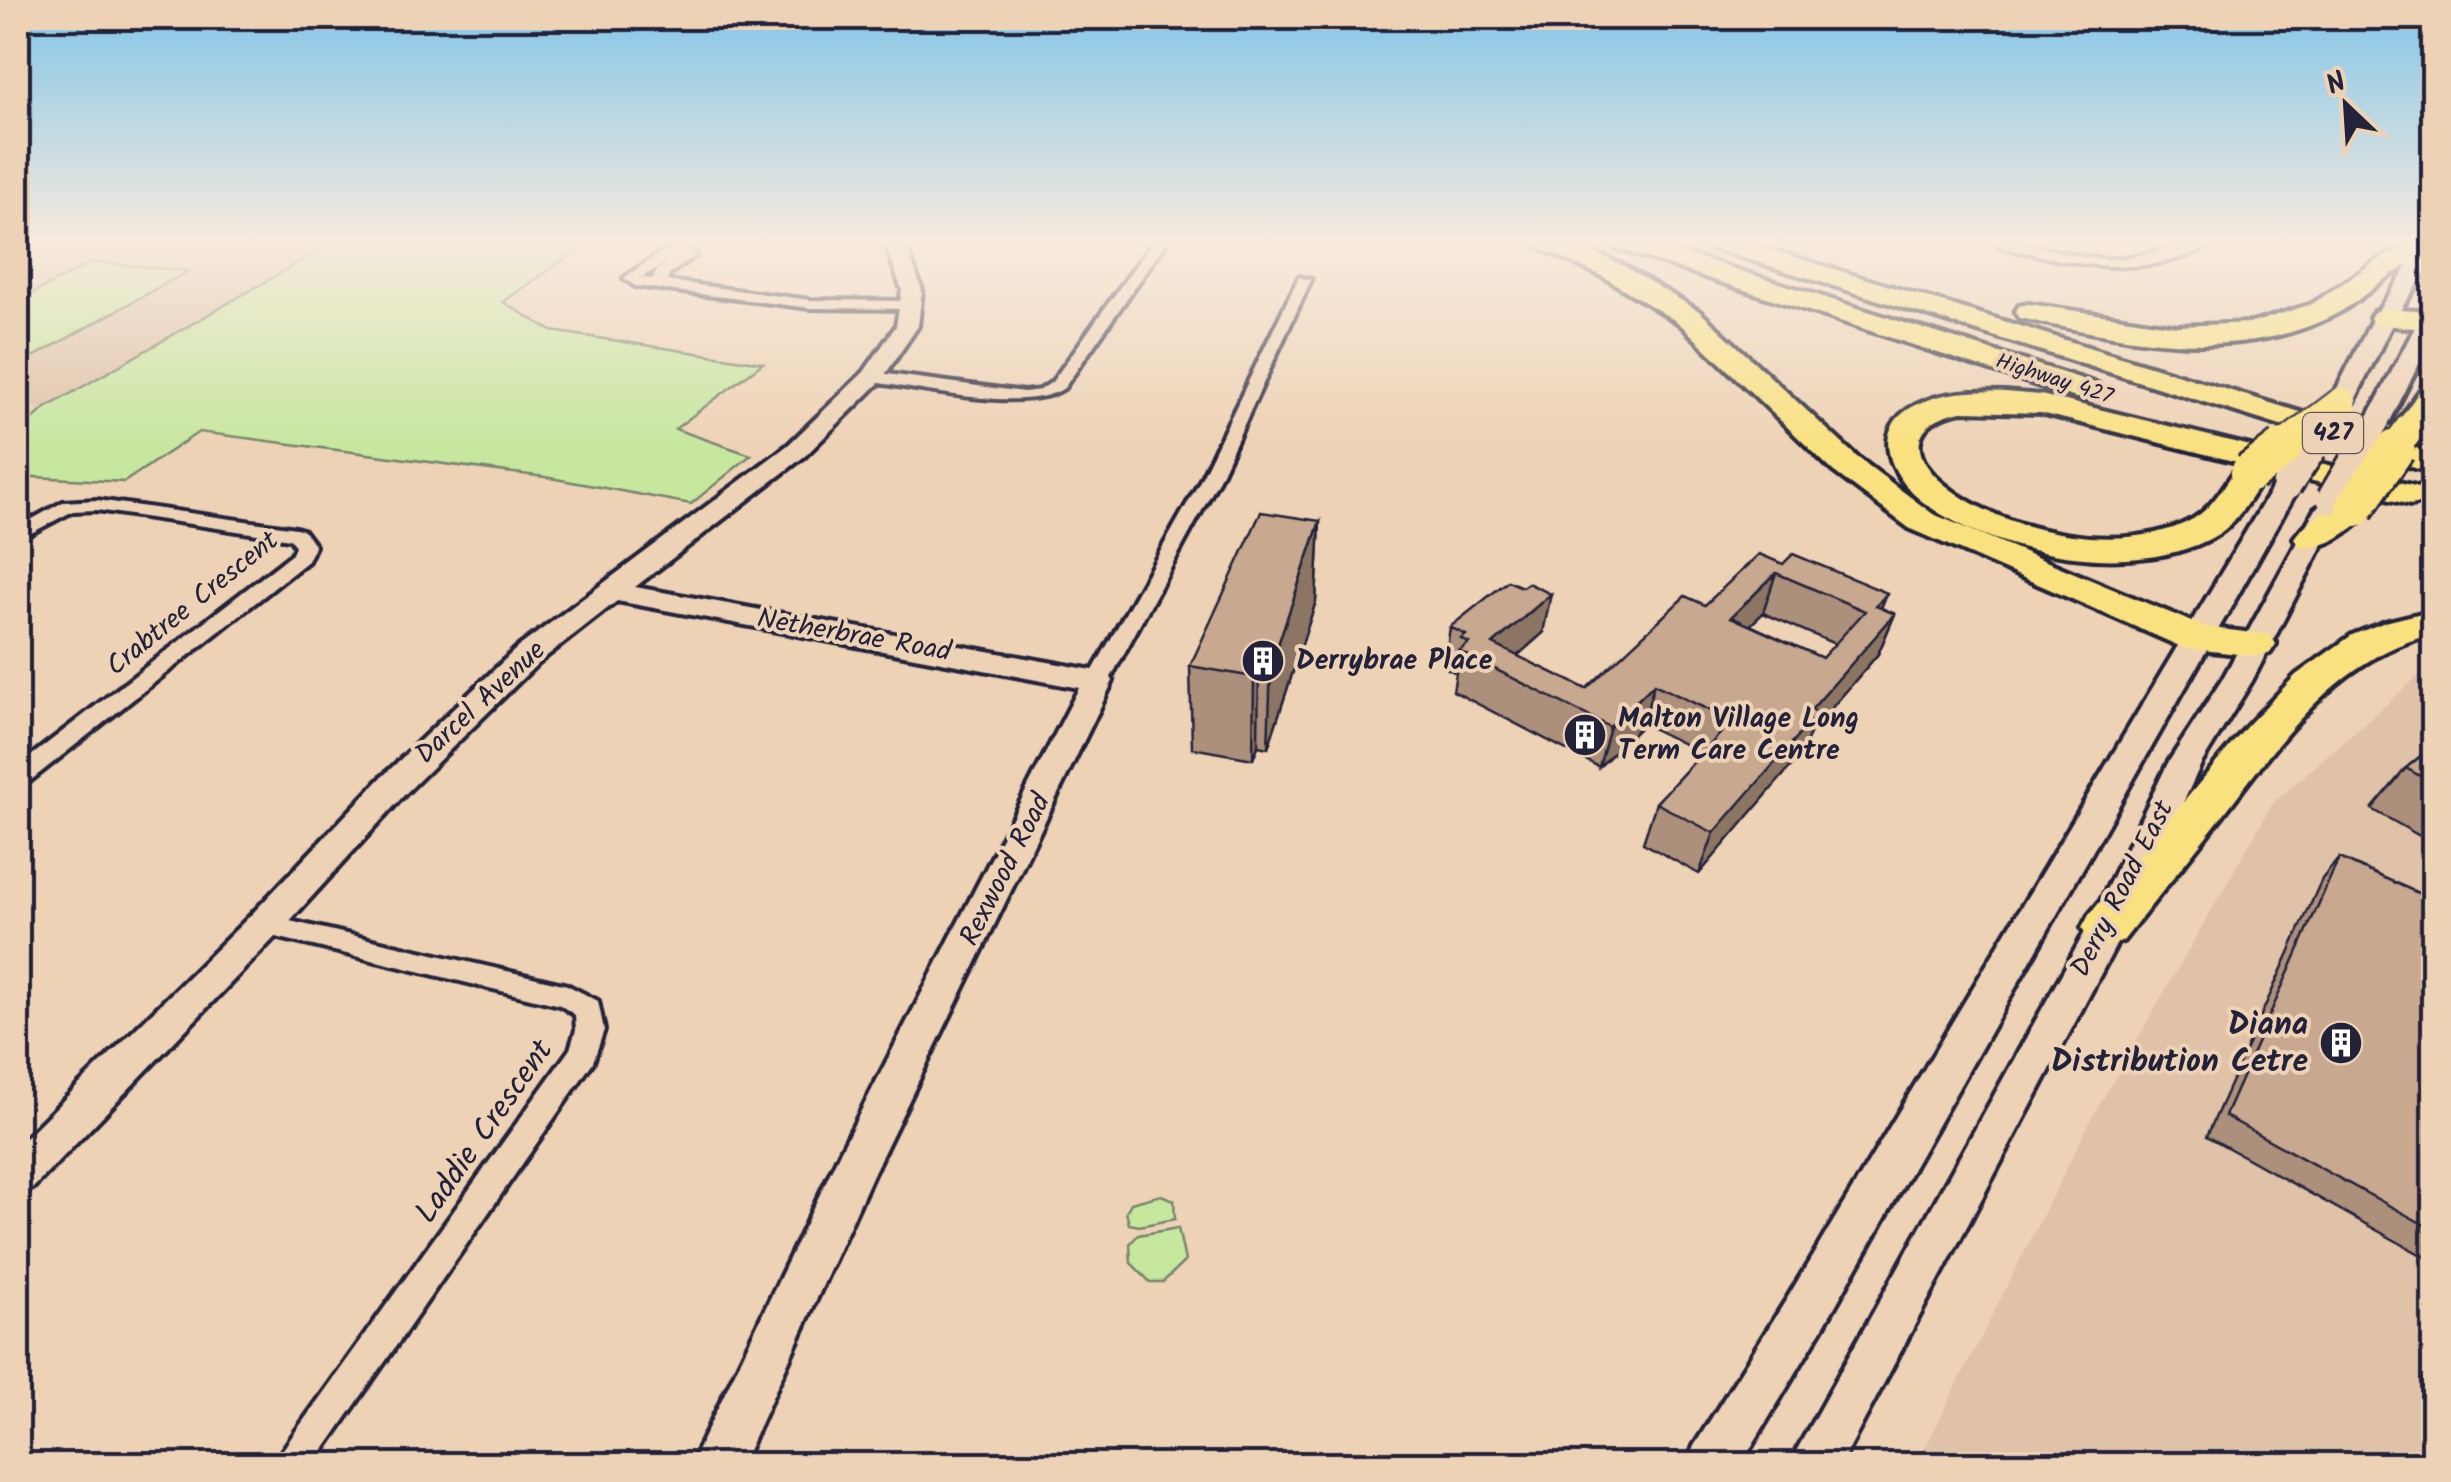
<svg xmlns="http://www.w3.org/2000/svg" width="2451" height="1482" viewBox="0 0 2451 1482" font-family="Kalam,sans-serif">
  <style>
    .built { fill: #dfc2a8 }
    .green { fill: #c7e79f; stroke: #74846d; stroke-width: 2.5 }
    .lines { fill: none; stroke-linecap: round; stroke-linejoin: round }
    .street-casing { stroke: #22223b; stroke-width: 8 }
    .secondary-casing { stroke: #22223b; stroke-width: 8 }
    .highway-casing { stroke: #22223b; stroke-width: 8 }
    .street { fill: #eed2b5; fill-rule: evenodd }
    .secondary { fill: #eed2b5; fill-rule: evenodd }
    .highway { fill: #fae180; fill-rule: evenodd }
    .secondary-bridge-far1-casing { stroke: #22223b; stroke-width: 28; stroke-linecap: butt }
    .secondary-bridge-casing { stroke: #22223b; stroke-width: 35; stroke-linecap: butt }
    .highway-bridge-far1-casing { stroke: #22223b; stroke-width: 34; stroke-linecap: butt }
    .highway-bridge-casing { stroke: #22223b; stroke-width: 44; stroke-linecap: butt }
    .secondary-bridge-far1 { stroke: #eed2b5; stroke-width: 22 }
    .secondary-bridge { stroke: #eed2b5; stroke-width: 29 }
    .highway-bridge-far1 { stroke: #fae180; stroke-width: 29 }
    .highway-bridge { stroke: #fae180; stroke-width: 38 }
    .wall { fill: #ac907b; stroke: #22223b; stroke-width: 2.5; fill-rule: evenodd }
    .shaded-wall { fill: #8c7664; stroke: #22223b; stroke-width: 2.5 }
    .building { fill: #c8a88f; stroke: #22223b; stroke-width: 2.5; fill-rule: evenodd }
    .labels { text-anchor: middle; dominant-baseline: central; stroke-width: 8; stroke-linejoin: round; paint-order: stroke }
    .far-street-label { font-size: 22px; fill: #22223b; stroke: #eed2b5 }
    .shield { fill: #eed2b5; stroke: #5f5760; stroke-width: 2.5 }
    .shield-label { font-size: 25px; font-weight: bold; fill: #22223b }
    .street-label { font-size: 28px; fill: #22223b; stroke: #eed2b5 }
    .poi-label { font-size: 28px; font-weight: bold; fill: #22223b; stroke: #eed2b5; text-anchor: start }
    .near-poi-label { font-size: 32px; font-weight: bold; fill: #22223b; stroke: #eed2b5; text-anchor: end }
    .near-street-label { font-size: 32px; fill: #22223b; stroke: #eed2b5 }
  </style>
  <rect width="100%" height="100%" fill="#eed2b5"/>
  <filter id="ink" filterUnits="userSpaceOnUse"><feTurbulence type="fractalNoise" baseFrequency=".01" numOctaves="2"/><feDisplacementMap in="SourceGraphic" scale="20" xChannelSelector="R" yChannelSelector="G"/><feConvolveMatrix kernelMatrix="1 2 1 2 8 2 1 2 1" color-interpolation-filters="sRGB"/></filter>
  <g filter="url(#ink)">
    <!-- built -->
    <g class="built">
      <path d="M 18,240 L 338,240 L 44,409 L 18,406 Z"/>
      <path d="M 2430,666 L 2433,666 L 2433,1464 L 1917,1464 L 2093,1116 L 2273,803 Z"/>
    </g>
    <!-- green -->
    <g class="green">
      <path d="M 338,240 L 592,240 L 503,302 L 552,331 L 763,363 L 675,429 L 751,455 L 691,504 L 545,477 L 199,432 L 124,482 L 18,476 L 18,433 L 44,409 Z"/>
      <path d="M 93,262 L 188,271 L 35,356 L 18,354 L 18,301 Z"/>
      <path d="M 1161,1195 L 1174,1200 L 1175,1219 L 1139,1226 L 1129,1224 L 1126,1212 L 1131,1203 Z"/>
      <path d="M 1178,1228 L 1185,1261 L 1163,1282 L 1150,1282 L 1131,1263 L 1130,1244 L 1138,1235 Z"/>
    </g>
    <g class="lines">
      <!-- street casing -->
      <g class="street-casing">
        <g id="street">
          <path d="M 1154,240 L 1168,240 L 1064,388 C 1027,414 919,388 872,382 L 864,377 L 872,372 L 1024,392 L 1040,390 L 1052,382 Z"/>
          <path d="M 1989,240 C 2029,240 2067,258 2107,259 C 2146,259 2180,240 2217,240 C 2166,276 2090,269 2034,254 C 2019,251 2001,248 1989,240 Z"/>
          <path d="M 684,246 L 696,255 L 669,274 L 667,281 L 810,300 L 911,301 L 918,305 L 911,309 L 810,308 L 635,286 L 624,278 L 660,253 ZM 677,257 L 658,269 L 653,279 L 640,278 Z"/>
          <path d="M 1299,277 L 1311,280 L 1217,483 L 1109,681 L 1106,686 L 1090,686 L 1087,681 L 1199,483 Z"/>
          <path d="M 97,500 L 296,528 L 303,530 L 315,546 L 308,561 L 26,784 L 18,786 L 18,766 L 292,554 L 295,546 L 290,539 L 97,510 L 73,511 L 18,540 L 18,527 L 63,502 Z"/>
          <path d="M 264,915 L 567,985 L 598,1001 L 604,1030 L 593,1062 L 314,1464 L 275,1464 L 281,1452 L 570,1049 L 576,1030 L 575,1015 L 560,1005 L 255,932 L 251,925 L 255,918 Z"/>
        </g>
      </g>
      <!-- secondary casing -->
      <g class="secondary-casing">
        <g id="secondary">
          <path d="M 884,240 L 904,240 L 922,290 L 918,326 L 880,382 L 806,455 L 635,587 L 1098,671 L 1109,674 L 1113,681 L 874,1172 L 742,1464 L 691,1464 L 843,1146 L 1079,688 L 617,601 L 539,662 L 405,794 L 277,935 L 33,1188 L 18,1194 L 18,1145 L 251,915 L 381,778 L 517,648 L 788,445 L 864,372 L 896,326 L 902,290 Z"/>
          <path d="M 2426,240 L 2434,240 L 2434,259 L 2395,318 L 2354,402 L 2350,407 L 2334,407 L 2330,402 L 2373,318 Z"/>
          <path d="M 2434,306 L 2434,334 L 2390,421 L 2378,428 L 2369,426 L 2366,421 L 2423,312 Z"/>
          <path d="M 2287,477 L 2300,485 L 1822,1329 L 1741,1464 L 1687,1464 L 1694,1446 L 1788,1297 L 2274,485 Z"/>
          <path d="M 2328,501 L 2341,509 L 2252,681 L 2201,764 L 2125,928 L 1841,1464 L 1789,1464 L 2090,923 L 2168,763 L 2222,680 L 2315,509 Z"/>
        </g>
      </g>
      <!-- highway casing -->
      <g class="highway-casing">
        <g id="highway">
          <path d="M 1531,240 L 1566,240 L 1622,265 L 1699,311 L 1857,457 L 1933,514 L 2204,627 L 2270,635 L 2276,644 L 2270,653 L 2256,656 L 2184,648 L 1909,528 L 1833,471 L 1679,323 L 1604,277 L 1535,245 Z"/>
          <path d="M 1603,240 L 1643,240 L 2098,384 L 2102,391 L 2098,398 L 2076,398 L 1607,245 Z"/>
          <path d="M 1699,240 L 1739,240 L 2434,453 L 2434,474 L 1703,245 Z"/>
          <path d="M 2420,240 L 2434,240 L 2434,253 C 2417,261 2401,268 2386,278 C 2369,290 2355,304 2336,314 C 2240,364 2130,341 2029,320 L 2019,318 L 2015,312 L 2019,306 L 2029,304 L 2177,326 L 2252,323 L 2312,304 L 2376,261 Z"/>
          <path d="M 2384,309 L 2434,312 L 2434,330 L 2374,324 L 2370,318 L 2374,312 Z"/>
          <path d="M 2434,384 C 2434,405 2434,417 2421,435 L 2399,435 L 2394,428 L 2423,386 Z"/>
          <path d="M 2006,392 L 2041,395 L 2411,485 L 2423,488 L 2428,495 L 2423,502 L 2411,505 L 2264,469 L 2267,473 C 2253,493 2240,519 2220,533 C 2141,583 1995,556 1923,502 C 1890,477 1868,428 1916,405 C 1943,391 1976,391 2006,392 ZM 1962,411 L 2041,413 L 2245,464 L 2238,466 C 2225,484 2213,507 2193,519 C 2126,557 2002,533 1944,484 C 1906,453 1913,420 1962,411 Z"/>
          <path d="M 2355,497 L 2367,500 L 2372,507 C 2358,528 2325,552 2299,546 L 2294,538 C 2306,521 2335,502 2355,497 Z"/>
          <path d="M 2434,610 L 2434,634 C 2337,656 2280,741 2223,815 C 2190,857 2156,899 2123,941 L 2106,947 L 2089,941 L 2082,928 L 2089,915 L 2247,726 L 2296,675 L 2352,635 L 2385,622 Z"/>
        </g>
      </g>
      <!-- street -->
      <use href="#street" class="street"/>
      <!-- secondary -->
      <use href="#secondary" class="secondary"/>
      <!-- highway -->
      <use href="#highway" class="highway"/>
      <!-- secondary-bridge-far1 casing -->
      <g class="secondary-bridge-far1-casing">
        <g id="secondary-bridge-far1">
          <path d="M 2310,450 L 2342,402"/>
          <path d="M 2361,450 L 2378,421"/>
        </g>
      </g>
      <!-- secondary-bridge casing -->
      <g class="secondary-bridge-casing">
        <g id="secondary-bridge">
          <path d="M 2287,485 L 2312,448"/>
          <path d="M 2332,499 L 2362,448"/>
        </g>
      </g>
      <!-- highway-bridge-far1 casing -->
      <g class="highway-bridge-far1-casing">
        <g id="highway-bridge-far1">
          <path d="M 2279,450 L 2342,402"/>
          <path d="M 2394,450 L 2410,428"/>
        </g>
      </g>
      <!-- highway-bridge casing -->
      <g class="highway-bridge-casing">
        <g id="highway-bridge">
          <path d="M 2250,473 L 2283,448"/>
          <path d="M 2355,507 L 2396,448"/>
        </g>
      </g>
      <!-- secondary-bridge-far1 -->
      <use href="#secondary-bridge-far1" class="secondary-bridge-far1"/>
      <!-- secondary-bridge -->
      <use href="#secondary-bridge" class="secondary-bridge"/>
      <!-- highway-bridge-far1 -->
      <use href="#highway-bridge-far1" class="highway-bridge-far1"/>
      <!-- highway-bridge -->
      <use href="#highway-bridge" class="highway-bridge"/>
    </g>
    <!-- wall -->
    <g class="wall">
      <path d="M 1320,521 L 1316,601 L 1268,748 L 1258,746 L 1253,759 L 1192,748 L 1190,666 Z"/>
      <path d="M 1783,564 L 1887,593 L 1881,608 L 1895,614 L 1878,654 L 1810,733 L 1802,753 L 1699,874 L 1643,843 L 1656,803 L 1702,753 L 1643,724 L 1599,767 L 1453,691 L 1456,673 L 1444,667 L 1450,627 L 1543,633 L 1517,656 L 1586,689 L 1705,605 ZM 1763,613 L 1835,644 L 1822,658 L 1750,625 Z"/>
      <path d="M 2434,745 L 2434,844 L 2372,809 L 2406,768 Z"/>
      <path d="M 2339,858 L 2434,900 L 2434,1262 L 2207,1136 L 2322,879 Z"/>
    </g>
    <!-- shaded-wall -->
    <g class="shaded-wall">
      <path d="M 1320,521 L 1316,601 L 1268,748 L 1271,665 Z"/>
      <path d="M 1776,573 L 1763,613 L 1718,656 L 1731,617 Z"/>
      <path d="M 1887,593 L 1871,632 L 1876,606 Z"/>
      <path d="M 1551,594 L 1543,633 L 1500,671 L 1493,644 Z"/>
      <path d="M 1895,614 L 1878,654 L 1810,733 L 1802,753 L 1699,874 L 1714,833 L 1811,710 Z"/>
      <path d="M 1259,664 L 1258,746 L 1253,759 L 1254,677 Z"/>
      <path d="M 1654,684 L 1643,724 L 1599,767 L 1610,727 Z"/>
    </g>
    <!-- building -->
    <g class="building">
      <path d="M 1261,512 L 1320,521 L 1271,665 L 1259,664 L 1254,677 L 1190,666 Z"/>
      <path d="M 1759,554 L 1783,564 L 1793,554 L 1887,593 L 1876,606 L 1895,614 L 1811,710 L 1818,713 L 1714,833 L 1656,803 L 1732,721 L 1654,684 L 1610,727 L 1459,651 L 1469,643 L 1461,639 L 1466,635 L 1450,627 L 1508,581 L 1522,587 L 1528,583 L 1551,594 L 1493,644 L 1586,689 L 1685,596 L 1705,605 ZM 1776,573 L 1865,611 L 1822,658 L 1731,617 Z"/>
      <path d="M 2434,745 L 2434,784 L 2406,768 Z"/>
      <path d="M 2339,858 L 2434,900 L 2434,1230 L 2225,1116 Z"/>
    </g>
  </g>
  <!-- sky -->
  <linearGradient id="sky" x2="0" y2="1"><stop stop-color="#83c5e8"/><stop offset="0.54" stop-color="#f7ebde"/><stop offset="1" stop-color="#f7ebde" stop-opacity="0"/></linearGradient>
  <rect width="2451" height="448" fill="url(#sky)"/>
  <!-- icons -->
  <defs>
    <g id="building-disc" transform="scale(2.25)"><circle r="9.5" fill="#22223b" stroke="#eed2b5"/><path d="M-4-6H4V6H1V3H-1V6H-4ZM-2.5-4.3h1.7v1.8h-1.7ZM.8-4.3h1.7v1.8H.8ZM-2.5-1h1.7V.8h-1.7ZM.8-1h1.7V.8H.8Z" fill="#fff"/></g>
  </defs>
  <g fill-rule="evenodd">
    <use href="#building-disc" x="1263" y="661"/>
    <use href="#building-disc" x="1585" y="735"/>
    <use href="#building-disc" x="2341" y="1043"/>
  </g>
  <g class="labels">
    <!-- far-street labels -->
    <g class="far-street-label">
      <text transform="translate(2054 380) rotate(18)">Highway 427</text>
    </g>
    <!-- shield labels -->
    <rect class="shield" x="2303" y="413" width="60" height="40" rx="8"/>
    <g class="shield-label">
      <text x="2333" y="433">427</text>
    </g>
    <!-- street labels -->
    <g class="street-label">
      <text transform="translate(193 604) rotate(-39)">Crabtree Crescent</text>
      <text transform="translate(854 636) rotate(10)">Netherbrae Road</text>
      <text transform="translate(481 703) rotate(-43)">Darcel Avenue</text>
      <text transform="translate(1006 870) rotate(-63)">Rexwood Road</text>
      <text transform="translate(2123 889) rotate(-63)">Derry Road East</text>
    </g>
    <!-- poi labels -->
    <g class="poi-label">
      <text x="1296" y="661">Derrybrae Place</text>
      <text x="1618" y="719">Malton Village Long<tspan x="1618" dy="32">Term Care Centre</tspan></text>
    </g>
    <!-- near-poi labels -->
    <g class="near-poi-label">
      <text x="2308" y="1025">Diana<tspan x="2308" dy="37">Distribution Cetre</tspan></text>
    </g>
    <!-- near-street labels -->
    <g class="near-street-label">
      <text transform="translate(485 1132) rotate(-55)">Laddie Crescent</text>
    </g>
  </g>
  <!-- margin -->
  <rect width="2451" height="1482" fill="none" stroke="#eed2b5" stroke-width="60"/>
  <rect x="30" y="30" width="2391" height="1422" fill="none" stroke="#22223b" stroke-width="4" filter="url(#ink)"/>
  <!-- north arrow -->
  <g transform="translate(2346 105) rotate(335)" stroke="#eed2b5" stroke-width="8" paint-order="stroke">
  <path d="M0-8L18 38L0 25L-18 38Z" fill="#22223b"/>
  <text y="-15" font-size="28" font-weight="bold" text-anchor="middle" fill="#22223b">N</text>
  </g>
</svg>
